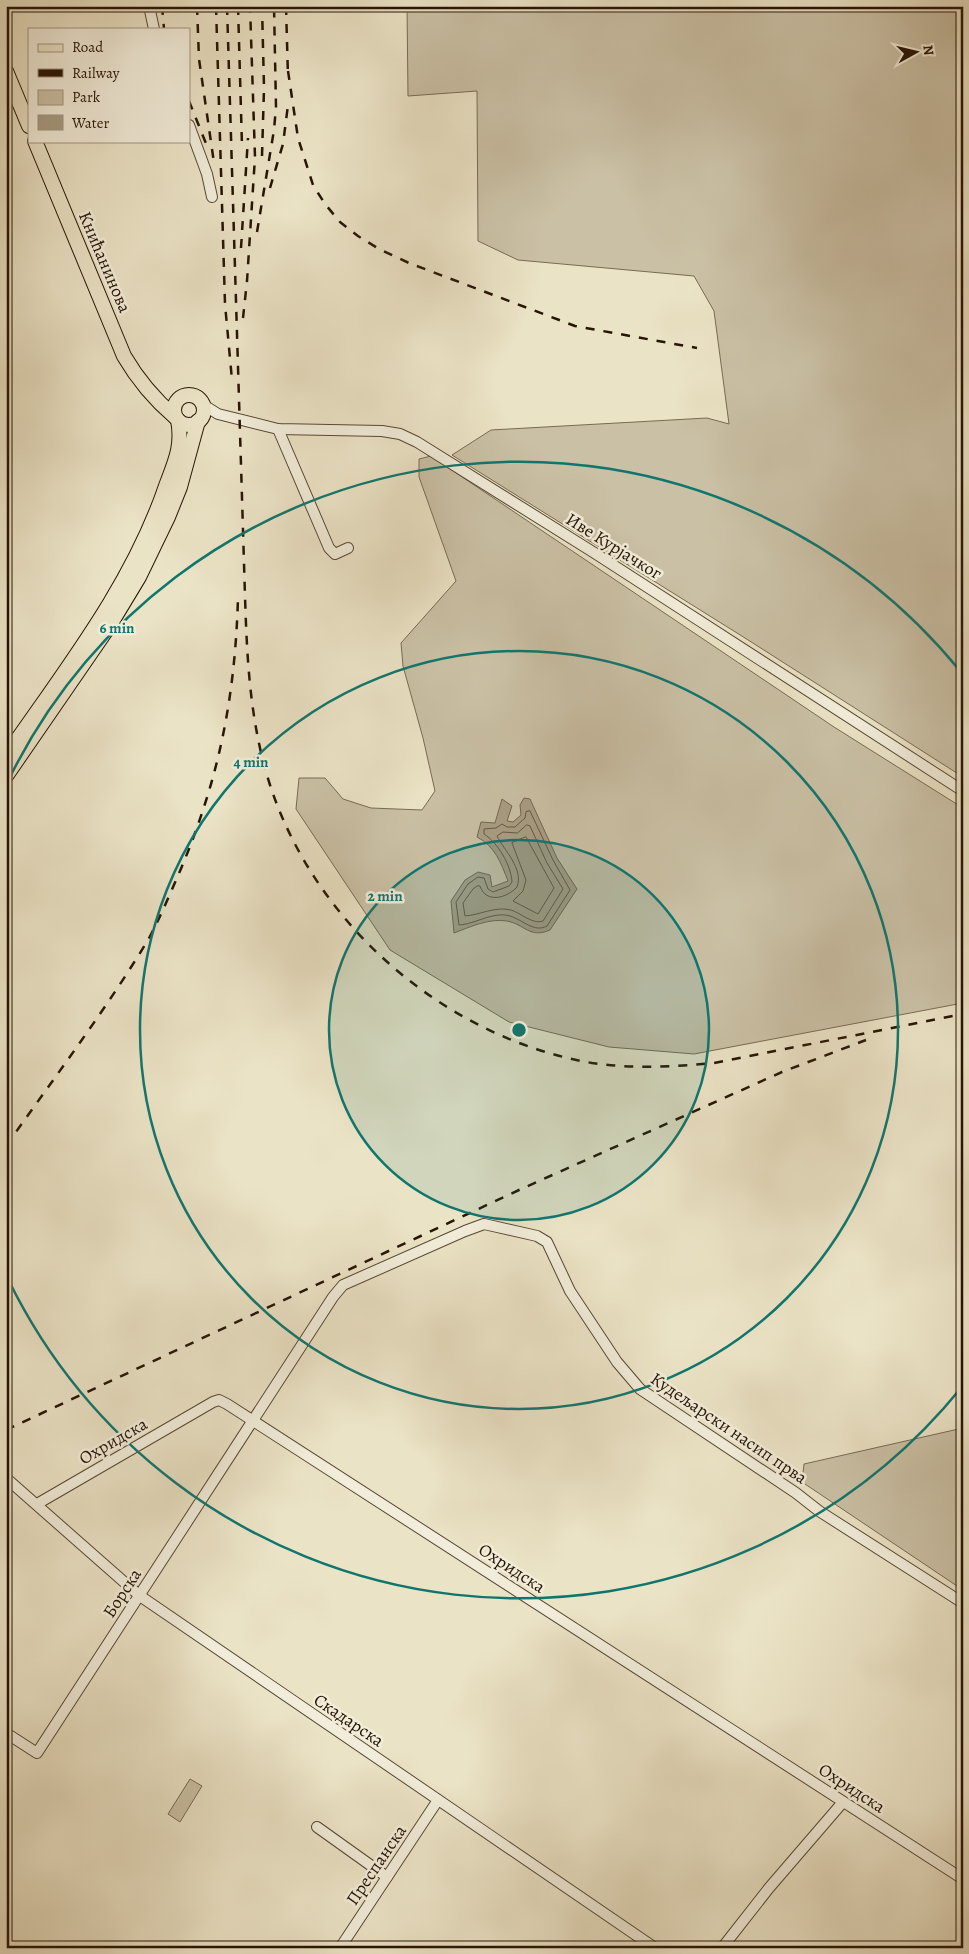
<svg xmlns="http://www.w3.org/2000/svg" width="969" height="1954" viewBox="0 0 969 1954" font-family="Alegreya,serif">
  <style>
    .green { fill: #cac0a5; stroke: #786a54 }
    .water { fill: #a89d84; stroke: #746651 }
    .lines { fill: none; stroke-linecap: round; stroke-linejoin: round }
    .shore { stroke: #675844; stroke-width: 1 }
    .minor-casing { stroke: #574834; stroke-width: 12 }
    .major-casing { stroke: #261404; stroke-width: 16 }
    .minor { stroke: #f2edda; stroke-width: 10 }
    .major { stroke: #ebe3c6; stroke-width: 14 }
    .rail { stroke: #261404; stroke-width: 2.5; stroke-dasharray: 9 9; stroke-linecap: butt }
    .ring { fill: none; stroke: #0f766e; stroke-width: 2.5 }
    .labels { text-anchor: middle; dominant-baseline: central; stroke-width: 5; stroke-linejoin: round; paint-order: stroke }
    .street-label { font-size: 18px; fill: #261404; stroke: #f2edda }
    .centre { fill: #0f766e; stroke: #f2edda; stroke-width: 2.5 }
    .ring-label { font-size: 15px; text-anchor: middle; font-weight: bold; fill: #0f766e; stroke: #f2edda; stroke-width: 5; stroke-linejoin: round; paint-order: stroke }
  </style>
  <rect width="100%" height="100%" fill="#ebe3c6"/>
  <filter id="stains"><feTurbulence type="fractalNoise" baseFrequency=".004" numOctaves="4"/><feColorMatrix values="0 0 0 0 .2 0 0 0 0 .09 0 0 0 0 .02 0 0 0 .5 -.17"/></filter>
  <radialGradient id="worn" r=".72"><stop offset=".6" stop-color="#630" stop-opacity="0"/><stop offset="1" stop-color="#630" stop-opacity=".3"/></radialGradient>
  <!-- green -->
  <g class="green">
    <path d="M 407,6 L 963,6 L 963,777 L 745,638 L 452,455 L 491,430 L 707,418 L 729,424 L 714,311 L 694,276 L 518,260 L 478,241 L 477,91 L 408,96 Z"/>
    <path d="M 431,456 L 834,727 L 963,808 L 963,1003 L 694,1054 L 609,1047 L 509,1022 L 390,950 L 296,809 L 299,778 L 325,778 L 343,799 L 371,808 L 422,810 L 435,791 L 423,738 L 403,666 L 401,643 L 456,581 L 419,477 L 419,459 Z"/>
    <path d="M 963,1428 L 963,1590 L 802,1482 L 804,1464 Z"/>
    <path d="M 190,1779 L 202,1786 L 180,1822 L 168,1814 Z"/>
  </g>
  <!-- water -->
  <path class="water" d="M 524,798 L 530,799 L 557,858 L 577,889 L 550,930 C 530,939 524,924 507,921 C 489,918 470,927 454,933 L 451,901 L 465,880 L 478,872 L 490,875 L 492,887 L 508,881 C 501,863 495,846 477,837 L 481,822 L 495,823 L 502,799 L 512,806 L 507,821 L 513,822 L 521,815 L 520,805 Z"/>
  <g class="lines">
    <!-- shore -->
    <g class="shore">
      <path d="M 530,811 L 553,860 L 570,890 L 547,926 C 534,933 523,920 510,916 C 493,911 476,924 459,925 L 456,902 L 468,884 L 478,877 L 484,878 L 488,889 L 493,892 L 509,886 L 512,882 C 511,865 498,843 484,834 L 484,829 L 496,828 L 502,824 L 507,827 L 515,827 L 525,818 L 526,812 Z"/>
      <path d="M 527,825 L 530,826 L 547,863 L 563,889 L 543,921 C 533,925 521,913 511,910 C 495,906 480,915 465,916 L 463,903 L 473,889 L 477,886 L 480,886 C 486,904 507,898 517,887 C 524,869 504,850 497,836 L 503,832 L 517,833 Z"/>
      <path d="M 526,837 L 554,888 L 538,914 L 513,901 L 523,891 L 526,880 L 512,843 Z"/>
    </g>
    <!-- minor casing -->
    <g class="minor-casing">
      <g id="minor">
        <path d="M 149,6 L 154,29"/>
        <path d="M 189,125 L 207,174 L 212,197"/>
        <path d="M 202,404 L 218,414 L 278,429 L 382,431 L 400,434 L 417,442 L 593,552 L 963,791"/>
        <path d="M 278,429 L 329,548 L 335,554 L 348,548"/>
        <path d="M 6,1478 L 140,1596 L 655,1948"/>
        <path d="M 37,1504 L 213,1402 L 219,1400 L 227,1404 L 963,1879"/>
        <path d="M 6,1733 L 37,1753 L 333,1297 L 343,1285 L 465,1231 L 484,1224 L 537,1236 L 547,1242 L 570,1291 L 617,1362 L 640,1389 L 796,1493 L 819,1511 L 963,1603"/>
        <path d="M 317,1827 L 387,1877"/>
        <path d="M 340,1948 L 438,1800"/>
        <path d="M 722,1948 L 769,1888 L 843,1802"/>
      </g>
    </g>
    <!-- major casing -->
    <g class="major-casing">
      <g id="major">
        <path d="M 6,71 L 29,126"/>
        <path d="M 35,141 L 124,356 C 138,380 154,399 175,417"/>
        <circle cx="189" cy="410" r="15"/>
        <path d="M 6,756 C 66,669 132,586 166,486 C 175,462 183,446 178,420"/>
        <path d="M 6,776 L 110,625 L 139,577 L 168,517 L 180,487 L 198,421"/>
      </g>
    </g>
    <!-- minor -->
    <use href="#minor" class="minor"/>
    <!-- major -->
    <use href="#major" class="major"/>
    <!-- rail -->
    <g class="rail">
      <path d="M 162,6 L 164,29"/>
      <path d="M 197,6 L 199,59 L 214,163"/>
      <path d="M 216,6 L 225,304 L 232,380"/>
      <path d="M 227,6 L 245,596 C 247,660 250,723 270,785 C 316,926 446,1038 592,1063 C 632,1069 674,1067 714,1063 L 963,1014"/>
      <path d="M 238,6 L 242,146"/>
      <path d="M 286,6 L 288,77"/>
      <path d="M 288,71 L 298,138 L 313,185 L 325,204 L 340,222 L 358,236 L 379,249 L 409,263 L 575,326 L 697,348"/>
      <path d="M 189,101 L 207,146"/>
      <path d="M 262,156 L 264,88 L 262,6"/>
      <path d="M 270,188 L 283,144 L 288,105"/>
      <path d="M 257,232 L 274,130 L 276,107 L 274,6"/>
      <path d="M 241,248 L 248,138"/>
      <path d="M 243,318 L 247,281 L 255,157 L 250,6"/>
      <path d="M 6,1146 C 54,1078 105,1011 148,940 C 160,918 170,894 180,871 C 219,779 235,698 238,598"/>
      <path d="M 6,1430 L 519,1190 L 782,1072 L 866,1040"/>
    </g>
  </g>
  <!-- distance rings -->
  <circle cx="519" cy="1030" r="190" fill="#0f766e" fill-opacity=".12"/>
  <g class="ring">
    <circle cx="519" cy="1030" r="190"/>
    <circle cx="519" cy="1030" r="379"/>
    <path d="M961 1388A569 569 0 0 1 8 1279M8 781A569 569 0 0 1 961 672"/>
  </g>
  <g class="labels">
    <!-- street labels -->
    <g class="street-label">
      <text transform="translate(105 262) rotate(67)">Книћанинова</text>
      <text transform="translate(614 546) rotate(32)">Иве Курјачког</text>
      <text transform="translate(729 1428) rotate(34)">Кудељарски насип прва</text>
      <text transform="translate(113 1441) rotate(-30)">Охридска</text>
      <text transform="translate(512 1568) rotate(33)">Охридска</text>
      <text transform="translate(122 1593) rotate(-57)">Борска</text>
      <text transform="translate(349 1720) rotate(34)">Скадарска</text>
      <text transform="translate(852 1788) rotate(33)">Охридска</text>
      <text transform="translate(376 1865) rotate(-56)">Преспанска</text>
    </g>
  </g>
  <circle cx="519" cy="1030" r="8" class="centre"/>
  <g class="ring-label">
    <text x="117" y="633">6 min</text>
    <text x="251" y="767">4 min</text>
    <text x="385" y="901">2 min</text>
  </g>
  <!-- margin -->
  <rect width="969" height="1954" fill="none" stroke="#ebe3c6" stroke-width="25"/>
  <rect x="8" y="8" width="954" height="1939" fill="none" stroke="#261404" stroke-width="2.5"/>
  <rect x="12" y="12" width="944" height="1929" fill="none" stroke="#261404"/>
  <!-- legend -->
  <rect x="28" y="28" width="162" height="115" fill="#f2edda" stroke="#a09684"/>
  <rect x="38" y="44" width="25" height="8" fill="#ebe3c6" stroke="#a09684"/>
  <text x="72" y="52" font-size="15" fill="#261404">Road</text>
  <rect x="38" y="69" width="25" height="8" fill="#261404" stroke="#a09684"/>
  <text x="72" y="78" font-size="15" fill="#261404">Railway</text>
  <rect x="38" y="90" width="25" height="15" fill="#cac0a5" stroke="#a09684"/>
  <text x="72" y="102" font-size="15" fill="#261404">Park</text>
  <rect x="38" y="115" width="25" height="15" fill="#a89d84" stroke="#a09684"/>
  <text x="72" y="128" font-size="15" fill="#261404">Water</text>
  <!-- north arrow -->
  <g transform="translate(916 52) rotate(82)" stroke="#f2edda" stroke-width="4" paint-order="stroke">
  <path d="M0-4L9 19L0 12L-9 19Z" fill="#261404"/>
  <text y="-8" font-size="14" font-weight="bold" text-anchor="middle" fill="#261404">N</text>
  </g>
  <rect width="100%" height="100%" filter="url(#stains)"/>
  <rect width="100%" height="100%" fill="url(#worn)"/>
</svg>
